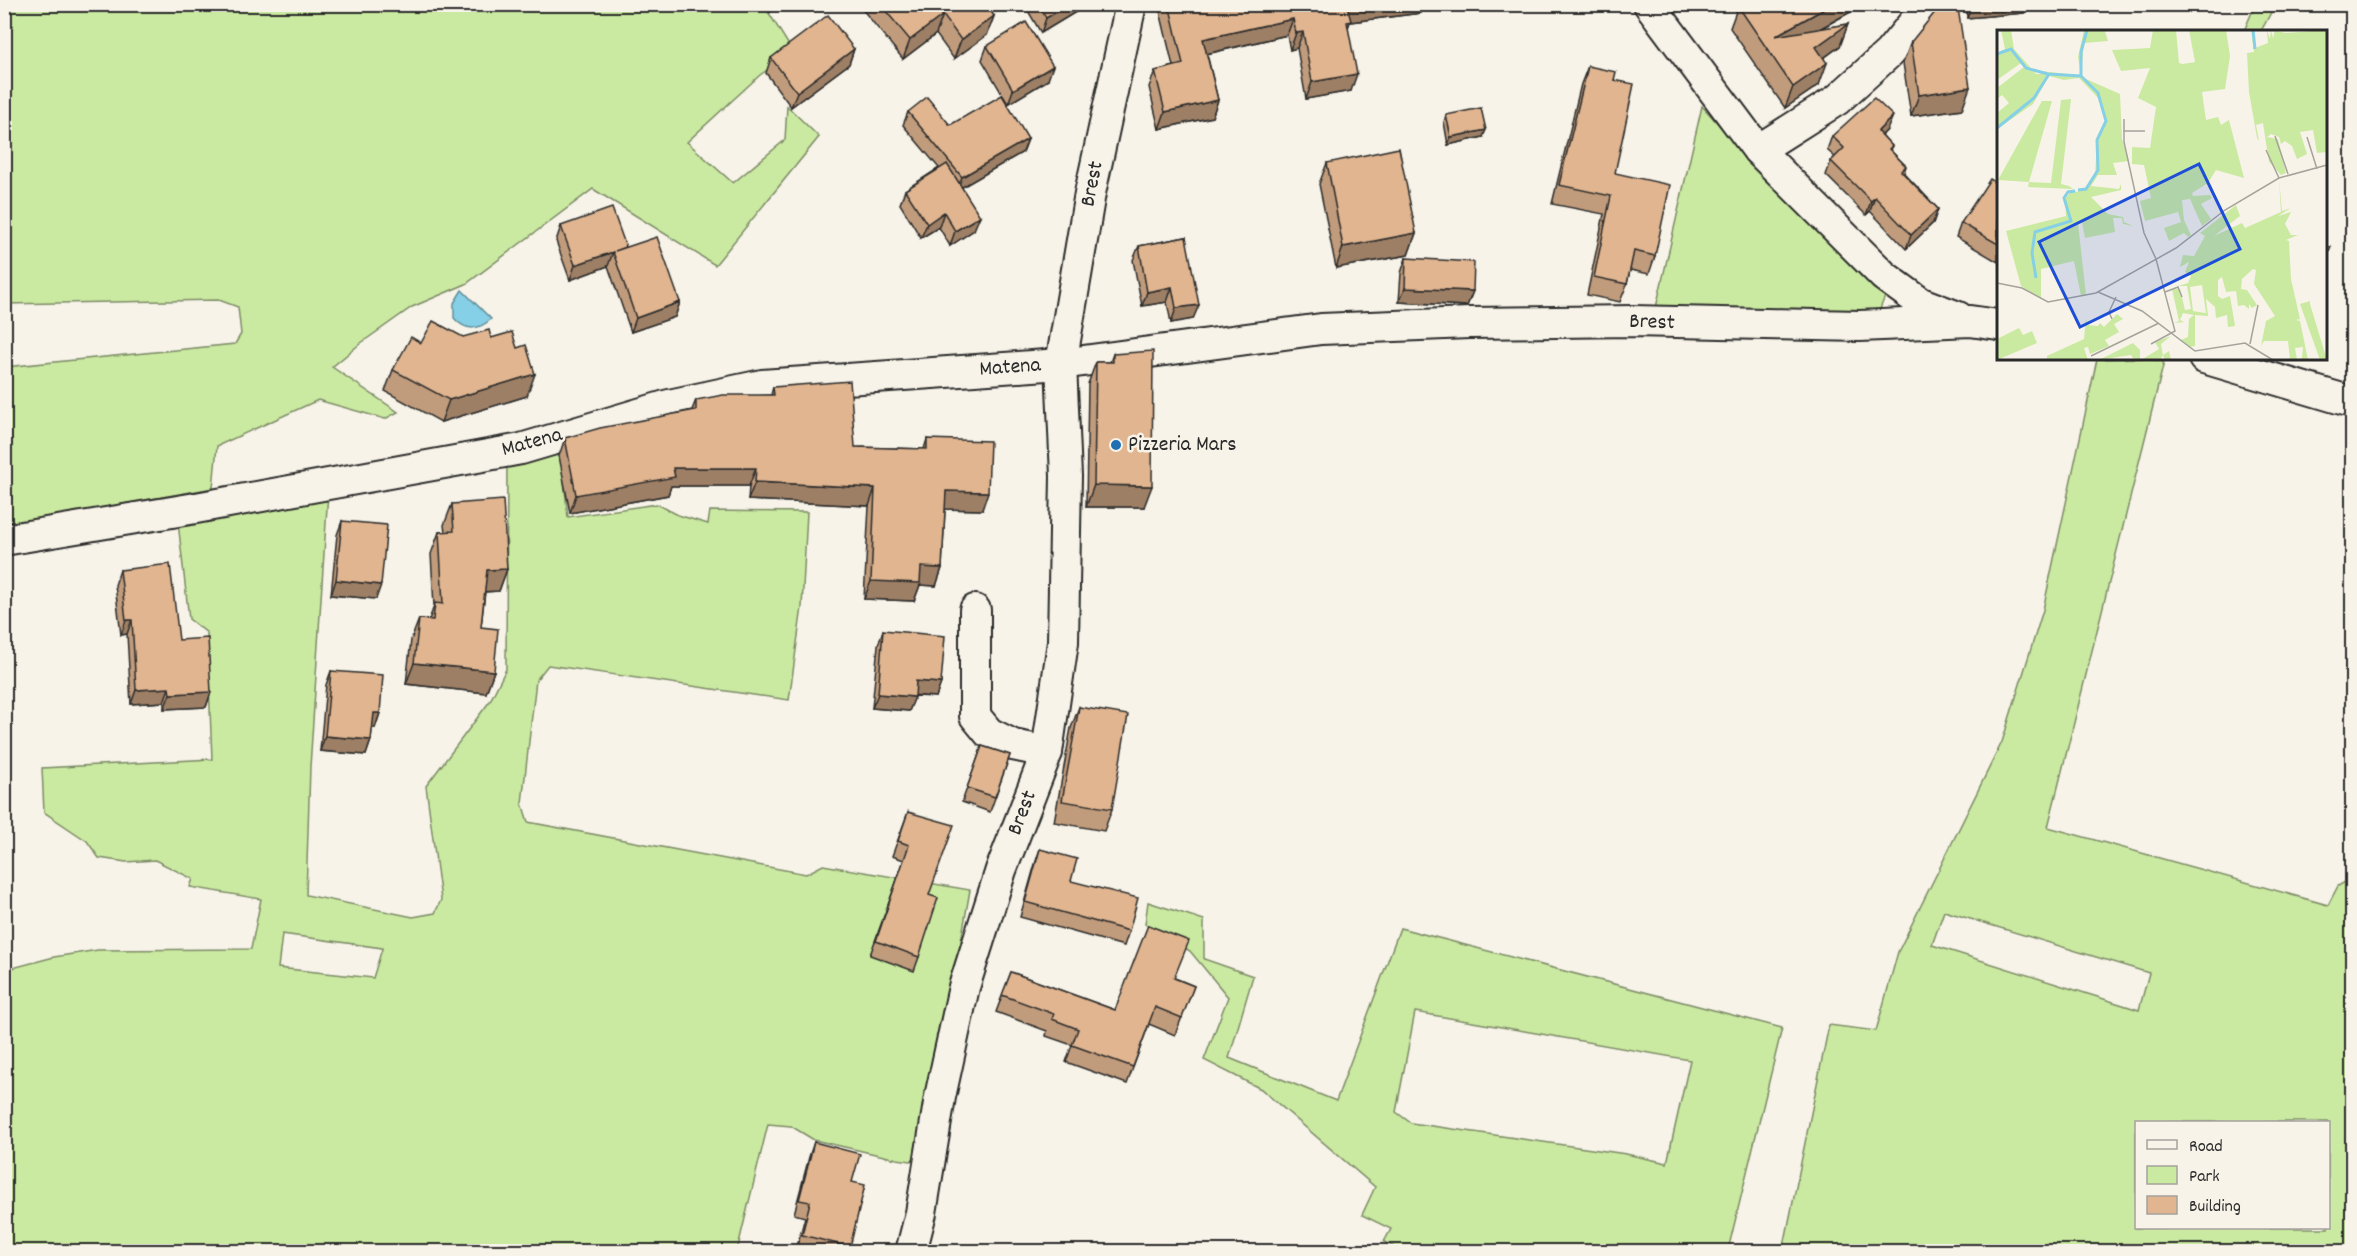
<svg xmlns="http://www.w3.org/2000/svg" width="2357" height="1256" viewBox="0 0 2357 1256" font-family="Dekko,sans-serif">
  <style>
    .green { fill: #cbeaa1; stroke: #7b8a66; stroke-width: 1.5; fill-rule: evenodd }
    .water { fill: #85d0e6; stroke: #618e9b; stroke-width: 1.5 }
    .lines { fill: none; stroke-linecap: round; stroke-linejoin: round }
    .minor-casing { stroke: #2b2b2b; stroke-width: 34 }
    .minor { stroke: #f7f3e8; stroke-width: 30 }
    .wall { fill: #c19c7c; stroke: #2b2b2b; stroke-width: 1.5 }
    .shaded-wall { fill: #9d7f65; stroke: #2b2b2b; stroke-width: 1.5 }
    .building { fill: #e0b590; stroke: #2b2b2b; stroke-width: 1.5 }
    .poi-dot { fill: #1f6fb2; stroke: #f7f3e8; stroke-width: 2 }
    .labels { text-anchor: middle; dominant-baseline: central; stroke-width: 5; stroke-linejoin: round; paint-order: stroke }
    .street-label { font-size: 22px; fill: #2b2b2b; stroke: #f7f3e8 }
    .poi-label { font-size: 22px; fill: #2b2b2b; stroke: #f7f3e8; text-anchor: start }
    .inset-river { fill: none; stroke: #85d0e6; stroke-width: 3 }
    .inset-road { fill: none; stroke: #a5a39c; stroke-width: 1.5 }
    .view { fill: #1d4ed8; fill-opacity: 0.15; stroke: #1d4ed8; stroke-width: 3 }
    .inset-edge { fill: none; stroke: #2b2b2b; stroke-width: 3 }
  </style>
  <rect width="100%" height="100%" fill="#f7f3e8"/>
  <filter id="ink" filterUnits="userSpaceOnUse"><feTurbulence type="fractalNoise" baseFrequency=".0167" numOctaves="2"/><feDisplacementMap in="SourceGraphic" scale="12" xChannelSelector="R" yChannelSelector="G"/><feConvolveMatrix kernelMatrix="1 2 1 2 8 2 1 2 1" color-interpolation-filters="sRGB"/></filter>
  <g filter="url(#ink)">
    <!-- green -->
    <g class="green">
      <path d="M 4,5 L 764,5 L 793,52 L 760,75 L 687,142 L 733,183 L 785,140 L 787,106 L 819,137 L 715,265 L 593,189 L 466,284 L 412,307 L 361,343 L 332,367 L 398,412 L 385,419 L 318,400 L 217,446 L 213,488 L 5,525 L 5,367 L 235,344 L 241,334 L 238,307 L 219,300 L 5,304 Z"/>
      <path d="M 2255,5 L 2275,5 L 2261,31 L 2244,31 Z"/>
      <path d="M 1702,106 L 1797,210 L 1886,294 L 1880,309 L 1868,313 L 1655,312 Z"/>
      <path d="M 2147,358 L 2164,362 L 2048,827 L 2328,905 L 2338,886 L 2352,878 L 2352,1251 L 1783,1251 L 1829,1025 L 1876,1031 L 1898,952 L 2002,742 L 2043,610 L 2097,359 ZM 1944,911 L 2149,973 L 2139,1010 L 1932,945 ZM 2328,1122 L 2328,1228 L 2136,1228 L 2136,1122 Z"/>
      <path d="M 560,447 L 568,517 L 657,504 L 678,515 L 708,524 L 710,511 L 807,512 L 802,607 L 789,700 L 548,665 L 536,680 L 522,803 L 528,822 L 806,874 L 823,865 L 970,890 L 961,941 L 965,959 L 920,1152 L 911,1161 L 897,1159 L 814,1140 L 791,1126 L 768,1124 L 737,1251 L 5,1252 L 5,970 L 54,957 L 98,950 L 251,949 L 261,899 L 190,887 L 193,879 L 155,860 L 126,862 L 99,858 L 87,841 L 44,812 L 42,768 L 212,759 L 207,633 L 189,619 L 178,522 L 328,492 L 310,767 L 306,895 L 413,917 L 435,913 L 441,900 L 426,786 L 490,701 L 506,669 L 507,459 ZM 282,934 L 382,948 L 382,949 L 373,978 L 278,968 Z"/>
      <path d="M 1148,902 L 1204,920 L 1204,959 L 1253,976 L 1229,1058 L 1336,1101 L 1400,928 L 1782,1028 L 1729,1246 L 1747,1251 L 1404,1252 L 1384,1242 L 1391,1229 L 1362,1215 L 1375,1187 L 1261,1089 L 1204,1060 L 1228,997 L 1190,951 L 1145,924 ZM 1415,1012 L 1690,1060 L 1667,1163 L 1626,1154 L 1411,1123 L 1396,1112 Z"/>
    </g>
    <!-- water -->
    <path class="water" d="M 462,290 L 491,319 C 479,330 466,332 454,318 L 454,303 Z"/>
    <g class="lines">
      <!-- minor casing -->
      <g class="minor-casing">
        <g id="minor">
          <path d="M 1649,4 L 1758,150 L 1884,276 L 1921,303 L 1958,317"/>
          <path d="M 1758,150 L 1837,100 L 1889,53 L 1929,4"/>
          <path d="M 2204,358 L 2352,402"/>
          <path d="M 4,540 L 196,508 L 521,449 L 669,405 L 762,385 L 1061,364 L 1321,329 L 1469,323 L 1633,321 L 1860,326 L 1970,321 L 1998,325"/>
          <path d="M 975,610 L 975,716 L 989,733 L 1013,745 L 1047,752"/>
          <path d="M 911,1252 L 921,1213 L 940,1097 L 964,987 L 1001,870 L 1047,752 L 1063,642 L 1066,476 L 1061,364 L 1090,193 L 1131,4"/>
        </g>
      </g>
      <!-- minor -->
      <use href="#minor" class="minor"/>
    </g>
    <!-- wall -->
    <g class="wall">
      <path d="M 764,4 L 780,4 L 770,12 Z"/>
      <path d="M 858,4 L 986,4 L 994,16 L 987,35 L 954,59 L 936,34 L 903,59 Z"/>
      <path d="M 1024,4 L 1089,4 L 1041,33 Z"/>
      <path d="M 1160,4 L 1424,4 L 1421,13 L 1350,22 L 1348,28 L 1351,91 L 1306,99 L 1297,48 L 1290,50 L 1287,35 L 1207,54 L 1218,100 L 1212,117 L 1159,129 L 1149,87 L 1155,71 L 1173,66 L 1159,7 Z"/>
      <path d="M 1740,4 L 1865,4 L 1820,29 L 1848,24 L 1840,46 L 1824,58 L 1819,85 L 1785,108 L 1730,28 L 1738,6 Z"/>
      <path d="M 1966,4 L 2027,4 L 2024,13 L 1967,18 Z"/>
      <path d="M 1911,42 L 1962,109 L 1911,116 L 1903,63 Z"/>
      <path d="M 987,46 L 1048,80 L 1008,104 L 982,60 Z"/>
      <path d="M 854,49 L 849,64 L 791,107 L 766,73 L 771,58 Z"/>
      <path d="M 1588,66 L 1614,80 L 1615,173 L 1655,256 L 1649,274 L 1630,270 L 1627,284 L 1620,302 L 1587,295 L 1604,214 L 1552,204 L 1581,84 Z"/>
      <path d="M 908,112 L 950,125 L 1028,139 L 1023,152 L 962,187 L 974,230 L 950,246 L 939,227 L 921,238 L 900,204 L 905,190 L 939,168 L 903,125 Z"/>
      <path d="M 1446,115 L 1483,137 L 1448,145 L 1444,122 Z"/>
      <path d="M 1887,130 L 1882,135 L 1892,146 L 1890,150 L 1906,166 L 1904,173 L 1938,209 L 1933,223 L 1906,249 L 1870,211 L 1866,215 L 1826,175 L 1831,161 L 1835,157 L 1827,150 L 1832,136 Z"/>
      <path d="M 1327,163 L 1416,233 L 1408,255 L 1336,268 L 1319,184 Z"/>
      <path d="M 1998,184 L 1998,262 L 1956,237 L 1961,223 Z"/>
      <path d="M 561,226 L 626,247 L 680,302 L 675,317 L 631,332 L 608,266 L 570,280 L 556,241 Z"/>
      <path d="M 1186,237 L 1193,319 L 1171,323 L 1167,302 L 1142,306 L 1133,260 L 1139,246 Z"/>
      <path d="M 1406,258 L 1473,291 L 1467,306 L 1399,302 L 1401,273 Z"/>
      <path d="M 463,337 L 491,338 L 527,396 L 441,422 L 385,391 L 393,370 L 421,343 Z"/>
      <path d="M 1113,354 L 1144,507 L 1086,507 L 1088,384 L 1096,362 L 1110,362 Z"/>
      <path d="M 773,387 L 855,447 L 924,449 L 927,439 L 982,510 L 945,509 L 942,568 L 936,586 L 920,585 L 914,601 L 864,599 L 869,506 L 748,500 L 749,486 L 671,486 L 668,495 L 570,513 L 559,456 L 565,438 L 692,410 L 696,400 L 771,395 Z"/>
      <path d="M 452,504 L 507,569 L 499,591 L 485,592 L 481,627 L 494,671 L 486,693 L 406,684 L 411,640 L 419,619 L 429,620 L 434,606 L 431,554 L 439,532 L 445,532 L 444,525 Z"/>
      <path d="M 342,521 L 376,599 L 331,595 L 337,535 Z"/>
      <path d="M 120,570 L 179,640 L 211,692 L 206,707 L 164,709 L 164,702 L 131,704 L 127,634 L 121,635 L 115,585 Z"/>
      <path d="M 883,630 L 941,683 L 936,697 L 915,696 L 909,711 L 872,708 L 878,645 Z"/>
      <path d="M 331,671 L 380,713 L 375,728 L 372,728 L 371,740 L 366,755 L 320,751 L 326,685 Z"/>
      <path d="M 1079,707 L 1112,809 L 1104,831 L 1054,822 L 1071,728 Z"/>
      <path d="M 982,746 L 1010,755 L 990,812 L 962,802 Z"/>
      <path d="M 908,812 L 929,895 L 919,957 L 914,971 L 870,955 L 904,860 L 892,856 Z"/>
      <path d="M 1040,849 L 1071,881 L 1129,931 L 1124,946 L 1020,917 L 1035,864 Z"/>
      <path d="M 1011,972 L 1115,1010 L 1175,978 L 1194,986 L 1175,1035 L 1149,1024 L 1127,1084 L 1066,1062 L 1072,1045 L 1046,1036 L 1047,1031 L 996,1012 Z"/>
      <path d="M 814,1142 L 852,1182 L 850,1247 L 848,1251 L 804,1251 L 796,1250 L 805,1217 L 794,1214 L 809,1157 Z"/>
    </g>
    <!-- shaded-wall -->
    <g class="shaded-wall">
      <path d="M 772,4 L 780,4 L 770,12 Z"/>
      <path d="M 1070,4 L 1089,4 L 1041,33 L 1046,18 Z"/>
      <path d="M 1360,4 L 1424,4 L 1421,13 L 1350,22 L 1344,38 L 1347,6 Z"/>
      <path d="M 1833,4 L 1865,4 L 1771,55 L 1775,36 Z"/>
      <path d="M 1972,4 L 2027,4 L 2024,13 L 1967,18 Z"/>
      <path d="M 943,15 L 936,34 L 903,59 L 910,40 Z"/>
      <path d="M 994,16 L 987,35 L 954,59 L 961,40 Z"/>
      <path d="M 1293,19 L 1287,35 L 1197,56 L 1203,39 Z"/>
      <path d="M 1848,24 L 1840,46 L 1808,69 L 1816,47 Z"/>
      <path d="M 1303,32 L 1297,48 L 1290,50 L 1296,33 Z"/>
      <path d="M 854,49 L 849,64 L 791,107 L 797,92 Z"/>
      <path d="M 1827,63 L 1819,85 L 1785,108 L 1793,87 Z"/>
      <path d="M 1053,66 L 1048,80 L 1008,104 L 1013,90 Z"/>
      <path d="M 1357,74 L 1351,91 L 1306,99 L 1312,82 Z"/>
      <path d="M 1970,87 L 1962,109 L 1911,116 L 1919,95 Z"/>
      <path d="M 1218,100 L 1212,117 L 1159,129 L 1165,112 Z"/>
      <path d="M 1893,116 L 1887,130 L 1873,145 L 1878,131 Z"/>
      <path d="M 1486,130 L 1483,137 L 1448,145 L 1451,137 Z"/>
      <path d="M 1028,139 L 1023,152 L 957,190 L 962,177 Z"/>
      <path d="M 1875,197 L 1870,211 L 1866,215 L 1871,201 Z"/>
      <path d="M 1938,209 L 1933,223 L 1906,249 L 1911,235 Z"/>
      <path d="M 944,212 L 939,227 L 921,238 L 927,224 Z"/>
      <path d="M 980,216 L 974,230 L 950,246 L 955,231 Z"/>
      <path d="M 1416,233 L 1408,255 L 1336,268 L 1343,247 Z"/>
      <path d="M 613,252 L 608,266 L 570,280 L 575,265 Z"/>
      <path d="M 1172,287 L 1167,302 L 1142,306 L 1147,292 Z"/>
      <path d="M 1405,288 L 1473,291 L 1467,306 L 1399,302 Z"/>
      <path d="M 680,302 L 675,317 L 631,332 L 636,318 Z"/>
      <path d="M 1199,305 L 1193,319 L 1171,323 L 1176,308 Z"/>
      <path d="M 535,374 L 527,396 L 441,422 L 449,400 Z"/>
      <path d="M 673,468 L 756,468 L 749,486 L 671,486 L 668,495 L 570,513 L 576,495 Z"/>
      <path d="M 755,482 L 875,488 L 869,506 L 748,500 Z"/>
      <path d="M 1094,485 L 1152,486 L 1144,507 L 1086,507 Z"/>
      <path d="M 946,491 L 988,492 L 982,510 L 940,509 Z"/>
      <path d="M 921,567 L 942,568 L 936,586 L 920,585 L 914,601 L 864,599 L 871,581 Z"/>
      <path d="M 507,569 L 499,591 L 479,592 L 487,570 Z"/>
      <path d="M 336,580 L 381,585 L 376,599 L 331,595 Z"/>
      <path d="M 126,620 L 132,620 L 127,634 L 121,635 Z"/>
      <path d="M 414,663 L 494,671 L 486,693 L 406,684 Z"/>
      <path d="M 916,681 L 941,683 L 936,697 L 911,695 Z"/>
      <path d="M 169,688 L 164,702 L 131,704 L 136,690 Z"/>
      <path d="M 211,692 L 206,707 L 164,709 L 170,694 Z"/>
      <path d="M 878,694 L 915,697 L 909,711 L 872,708 Z"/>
      <path d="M 374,713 L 380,713 L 375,728 L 368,728 Z"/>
      <path d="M 325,736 L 371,740 L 366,755 L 320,751 Z"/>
    </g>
    <!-- building -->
    <g class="building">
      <path d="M 880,4 L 986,4 L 994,16 L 961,40 L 943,15 L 910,40 Z"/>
      <path d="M 1038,4 L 1070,4 L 1046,18 Z"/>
      <path d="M 1169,4 L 1360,4 L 1347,6 L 1351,21 L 1347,22 L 1357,74 L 1312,82 L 1303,32 L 1296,33 L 1293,19 L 1203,39 L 1218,100 L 1165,112 L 1155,71 L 1183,64 Z"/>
      <path d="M 1740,4 L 1833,4 L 1775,36 L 1848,24 L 1816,47 L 1827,63 L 1793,87 L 1738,6 Z"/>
      <path d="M 1958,8 L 1970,87 L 1919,95 L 1911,42 L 1936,11 Z"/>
      <path d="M 828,15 L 854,49 L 797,92 L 771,58 Z"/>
      <path d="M 1026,22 L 1053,66 L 1013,90 L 987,46 Z"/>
      <path d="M 1588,66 L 1616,72 L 1614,80 L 1634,84 L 1615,173 L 1670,185 L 1655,256 L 1634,251 L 1627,284 L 1594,277 L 1611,196 L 1559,185 Z"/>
      <path d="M 1002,95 L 1028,139 L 962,177 L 908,112 L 927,97 L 950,125 Z"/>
      <path d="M 1874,98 L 1893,116 L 1878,131 L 1892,146 L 1889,149 L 1906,166 L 1901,171 L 1938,209 L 1911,235 L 1875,197 L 1871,201 L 1831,161 L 1844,148 L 1832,136 Z"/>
      <path d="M 1481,108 L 1486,130 L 1451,137 L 1446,115 Z"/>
      <path d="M 1399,148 L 1416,233 L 1343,247 L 1327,163 Z"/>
      <path d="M 947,164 L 980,216 L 955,231 L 944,212 L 927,224 L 905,190 Z"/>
      <path d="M 1990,179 L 1998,184 L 1998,244 L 1961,223 Z"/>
      <path d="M 612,208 L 626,247 L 615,251 L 657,237 L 680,302 L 636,318 L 613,252 L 575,265 L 561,226 Z"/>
      <path d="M 1186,237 L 1199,305 L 1176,308 L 1172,287 L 1147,292 L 1139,246 Z"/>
      <path d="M 2325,246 L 2331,247 L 2325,262 Z"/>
      <path d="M 1406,258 L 1474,262 L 1473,291 L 1405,288 Z"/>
      <path d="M 433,321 L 463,337 L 489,330 L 491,338 L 512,332 L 517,348 L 526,345 L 535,374 L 449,400 L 393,370 L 411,337 L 421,343 Z"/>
      <path d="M 1153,351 L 1152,486 L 1094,485 L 1096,362 L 1113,362 L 1113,354 Z"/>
      <path d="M 850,381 L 855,447 L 927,449 L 927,439 L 990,441 L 988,492 L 946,491 L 942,568 L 921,567 L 920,583 L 871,581 L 875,488 L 755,482 L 756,468 L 673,468 L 675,477 L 576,495 L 565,438 L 600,428 L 696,410 L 696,400 L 723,395 L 774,395 L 773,387 Z"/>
      <path d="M 503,500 L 507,569 L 487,570 L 481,627 L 498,629 L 494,671 L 414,663 L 419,619 L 433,620 L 435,603 L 443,604 L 439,532 L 454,531 L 452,504 Z"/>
      <path d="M 342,521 L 387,525 L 381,585 L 336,580 Z"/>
      <path d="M 170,564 L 179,640 L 208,638 L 211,692 L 170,694 L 169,688 L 136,690 L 132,620 L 126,620 L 120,570 Z"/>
      <path d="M 883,630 L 945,636 L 941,683 L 916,681 L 915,697 L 878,694 Z"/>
      <path d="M 331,671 L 383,675 L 380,713 L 374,713 L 371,740 L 325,736 Z"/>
      <path d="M 1079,707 L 1128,715 L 1112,809 L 1062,801 Z"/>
      <path d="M 982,746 L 1010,755 L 995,797 L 967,788 Z"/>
      <path d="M 908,812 L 954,825 L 929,895 L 938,898 L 919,957 L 876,941 L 909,845 L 898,841 Z"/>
      <path d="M 1040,849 L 1077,859 L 1071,881 L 1138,898 L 1129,931 L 1025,902 Z"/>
      <path d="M 1148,925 L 1189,941 L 1174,978 L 1194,986 L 1182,1018 L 1155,1007 L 1133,1067 L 1072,1045 L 1078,1029 L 1052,1019 L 1054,1014 L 1002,995 L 1011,972 L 1115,1010 Z"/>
      <path d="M 814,1142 L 860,1154 L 852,1182 L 865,1185 L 850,1247 L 802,1235 L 810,1202 L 799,1200 Z"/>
    </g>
  </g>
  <!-- markers -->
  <circle class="poi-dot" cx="1116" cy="445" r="6"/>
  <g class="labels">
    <!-- street labels -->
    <g class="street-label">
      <text transform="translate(1093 184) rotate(-79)">Brest</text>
      <text transform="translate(1652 323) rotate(2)">Brest</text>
      <text transform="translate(1010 368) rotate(-4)">Matena</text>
      <text transform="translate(532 443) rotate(-15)">Matena</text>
      <text transform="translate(1023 813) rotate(-69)">Brest</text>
    </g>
    <!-- poi labels -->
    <g class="poi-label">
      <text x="1128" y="445">Pizzeria Mars</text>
    </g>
  </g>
  <!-- overview -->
  <g transform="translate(1997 30)">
    <rect width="330" height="330" fill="#f7f3e8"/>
    <path d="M 4,0 L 14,0 L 17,19 L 39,44 L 44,44 L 43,41 L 80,45 L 123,64 L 125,109 L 132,131 L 116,133 L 120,145 L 101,145 L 94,156 L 122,159 L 124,154 L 124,160 L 94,167 L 111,184 L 126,187 L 127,192 L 136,196 L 126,194 L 125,188 L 116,188 L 118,202 L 88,208 L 85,192 L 81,193 L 89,265 L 84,266 L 77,231 L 44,239 L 44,269 L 24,256 L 9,201 L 69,186 L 68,169 L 76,159 L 31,157 L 32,152 L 1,150 L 45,71 L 55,71 L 32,152 L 54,153 L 64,70 L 74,69 L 64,154 L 72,156 L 80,162 L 90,157 L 98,146 L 100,109 L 108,91 L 103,70 L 82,48 L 67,50 L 52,46 L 36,74 L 0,99 L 0,83 L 12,73 L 5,65 L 0,69 L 0,58 L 27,37 L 24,33 L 0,50 L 0,23 L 8,19 ZM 87,0 L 108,1 L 111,11 L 87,13 L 84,45 L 81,27 ZM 156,0 L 179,0 L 182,33 L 186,34 L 198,32 L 192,0 L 229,0 L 233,26 L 228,59 L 205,62 L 209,90 L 221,87 L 224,95 L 232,90 L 247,148 L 219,140 L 211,153 L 195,163 L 196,166 L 213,165 L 215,168 L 204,174 L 214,189 L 205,196 L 193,169 L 185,170 L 187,190 L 194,205 L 191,207 L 187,203 L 172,211 L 167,198 L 184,192 L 181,182 L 148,191 L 143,171 L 154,168 L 147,135 L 135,134 L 135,117 L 153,118 L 159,77 L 141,68 L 153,38 L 124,41 L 115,20 L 153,18 ZM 254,0 L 258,18 L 271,13 L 270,0 L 273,9 L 274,0 L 276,8 L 278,0 L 288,3 L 330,0 L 330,122 L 320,123 L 316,100 L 303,102 L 310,124 L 300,129 L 295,116 L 288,111 L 284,114 L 282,107 L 274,104 L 270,107 L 281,109 L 289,143 L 284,145 L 272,132 L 266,93 L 259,95 L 262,111 L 260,108 L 252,62 L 250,23 L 257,22 ZM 282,149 L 285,181 L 294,178 L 281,186 L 294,182 L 288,194 L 294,205 L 301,205 L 289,210 L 292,211 L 294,249 L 303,289 L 299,290 L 303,291 L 311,330 L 301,330 L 305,328 L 306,317 L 298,318 L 300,330 L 293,330 L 291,311 L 267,311 L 264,316 L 269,291 L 278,286 L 257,254 L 259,240 L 256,239 L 245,249 L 244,259 L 250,260 L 260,275 L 255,278 L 252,274 L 252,279 L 247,275 L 241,276 L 239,261 L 229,262 L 225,247 L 221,250 L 221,266 L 225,269 L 233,266 L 238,296 L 231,297 L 230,285 L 219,288 L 218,277 L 209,269 L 211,286 L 198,285 L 198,316 L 193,317 L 184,310 L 191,307 L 192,289 L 197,285 L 186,283 L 183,290 L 187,292 L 177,293 L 182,291 L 175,259 L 183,259 L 188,280 L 194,279 L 190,256 L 181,256 L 191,253 L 194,246 L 188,242 L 192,232 L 183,237 L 186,225 L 197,226 L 208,206 L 203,203 L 239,175 L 243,186 L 217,206 L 245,193 L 248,198 L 284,182 ZM 205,255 L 209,283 L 208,283 L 196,281 L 193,257 ZM 313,271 L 313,274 L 330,330 L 323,330 L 303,274 ZM 120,284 L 126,289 L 117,294 L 122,302 L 108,310 L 112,316 L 93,324 L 91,317 L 87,318 L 91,330 L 50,330 L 50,326 L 87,309 L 89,288 L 90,295 L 101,296 L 103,293 L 107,297 ZM 22,298 L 26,305 L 35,301 L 40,313 L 0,330 L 0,309 ZM 174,306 L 164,314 L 166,325 L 172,321 L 174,330 L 168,330 L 166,325 L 163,330 L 144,330 L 162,319 L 158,312 ZM 136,313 L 143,320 L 143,330 L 137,330 L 134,325 L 102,330 Z" fill="#cbeaa1" fill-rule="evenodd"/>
    <path class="inset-river" d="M 256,0 L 258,19M 0,24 L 14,19 L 29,38 L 51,44M 0,98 L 37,68 L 52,44 L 84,46M 81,160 L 89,159 L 101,140 L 100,110 L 109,91 L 101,63 L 84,46 L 84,22 L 90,0M 39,248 L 35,223 L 38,202 L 74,191 L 67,168 L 71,162 L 78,161"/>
    <path class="inset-road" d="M 127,89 L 127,112 L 147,203 L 159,229 L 178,301 L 154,314M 126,101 L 148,101M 278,106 L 291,144M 310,107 L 320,139M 269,120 L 282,148M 0,253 L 25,258 L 51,272 L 99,263 L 179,218 L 228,180 L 282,148 L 330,135M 101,262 L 145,281 L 198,321 L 248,313 L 276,330M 168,262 L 181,257 L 185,267M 115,289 L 112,282 L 119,267M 253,314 L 261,275M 94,326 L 162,293"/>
    <path class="view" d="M 202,134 L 243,219 L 83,297 L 42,212 Z"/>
    <rect width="330" height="330" class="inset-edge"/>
  </g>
  <!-- margin -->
  <rect width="2357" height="1256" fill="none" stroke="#f7f3e8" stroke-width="24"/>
  <rect x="12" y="12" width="2333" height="1232" fill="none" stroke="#2b2b2b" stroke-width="2" filter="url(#ink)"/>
  <!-- legend -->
  <rect x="2135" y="1121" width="195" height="108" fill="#f7f3e8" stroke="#a5a39c" stroke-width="1.5"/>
  <rect x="2147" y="1140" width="30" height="9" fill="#f7f3e8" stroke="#a5a39c" stroke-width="1.5"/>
  <text x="2189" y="1151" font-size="18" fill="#2b2b2b">Road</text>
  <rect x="2147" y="1166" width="30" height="18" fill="#cbeaa1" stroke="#a5a39c" stroke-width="1.5"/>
  <text x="2189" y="1181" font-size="18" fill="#2b2b2b">Park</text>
  <rect x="2147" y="1196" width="30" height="18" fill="#e0b590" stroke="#a5a39c" stroke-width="1.5"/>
  <text x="2189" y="1211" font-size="18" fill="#2b2b2b">Building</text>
</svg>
